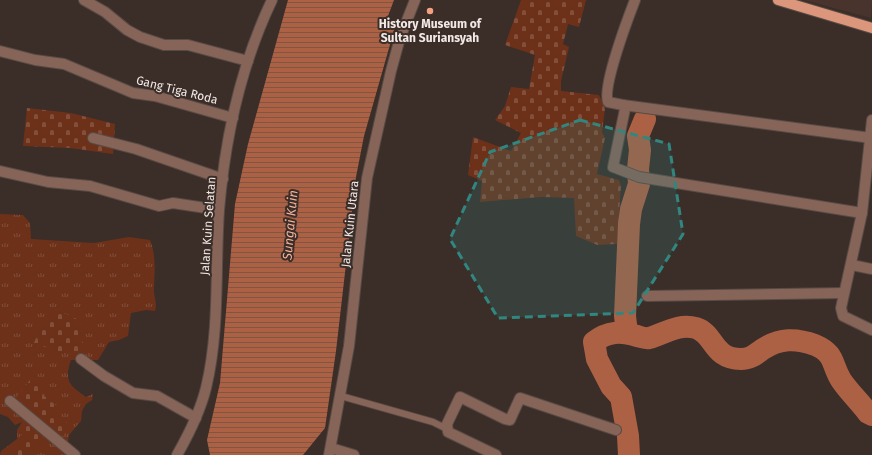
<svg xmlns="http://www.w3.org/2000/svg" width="872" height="455" viewBox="0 0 872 455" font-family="'Fira Sans',sans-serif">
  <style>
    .built { fill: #48342c }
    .grass { fill: url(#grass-tufts) }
    .cemetery { fill: url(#cemetery-stones) }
    .water { fill: url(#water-rules) }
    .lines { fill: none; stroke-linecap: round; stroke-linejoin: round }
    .river { stroke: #ad6144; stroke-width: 22 }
    .service-casing { stroke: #584b46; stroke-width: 8 }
    .minor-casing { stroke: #584b46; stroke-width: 12 }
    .tertiary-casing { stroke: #584b46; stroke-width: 12 }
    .primary-casing { stroke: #584b46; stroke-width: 12 }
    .service { stroke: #876458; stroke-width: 6 }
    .minor { stroke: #876458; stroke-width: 10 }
    .tertiary { stroke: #876458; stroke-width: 10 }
    .primary { stroke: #db967c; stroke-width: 10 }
    .marked { fill: #318780; fill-opacity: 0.2; stroke: #318780; stroke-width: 3; stroke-dasharray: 8 5; stroke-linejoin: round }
    .poi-dot { fill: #f2a081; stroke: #3b2d28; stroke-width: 1.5 }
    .labels { text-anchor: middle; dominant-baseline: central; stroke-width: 4; stroke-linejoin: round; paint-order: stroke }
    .poi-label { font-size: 12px; font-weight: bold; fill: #f2e9e6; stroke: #3b2d28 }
    .street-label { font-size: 12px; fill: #f2e9e6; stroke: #3b2d28 }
    .water-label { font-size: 13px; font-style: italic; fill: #f4b39b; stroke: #3b2d28 }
  </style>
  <defs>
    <pattern id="grass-tufts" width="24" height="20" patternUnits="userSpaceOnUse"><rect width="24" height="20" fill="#6d311a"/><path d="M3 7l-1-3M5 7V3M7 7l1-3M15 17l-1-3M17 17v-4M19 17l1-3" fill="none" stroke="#824f3b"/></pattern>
    <pattern id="cemetery-stones" width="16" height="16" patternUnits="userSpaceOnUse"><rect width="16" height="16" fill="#6d311a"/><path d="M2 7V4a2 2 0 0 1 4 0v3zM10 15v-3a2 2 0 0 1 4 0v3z" fill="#824f3b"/></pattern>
    <pattern id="water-rules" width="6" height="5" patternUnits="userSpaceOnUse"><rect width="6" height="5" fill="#ad6144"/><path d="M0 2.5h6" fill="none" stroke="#805544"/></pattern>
  </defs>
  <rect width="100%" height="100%" fill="#3b2d28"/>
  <!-- built -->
  <path class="built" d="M 804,0 L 872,0 L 871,18 Z"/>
  <!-- grass -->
  <path class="grass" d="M 0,214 L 23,215 L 30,223 L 31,239 L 94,243 L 129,237 L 150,240 C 157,258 154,274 154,293 C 155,300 157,303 155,311 L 146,310 L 131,313 L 128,336 L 119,340 L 109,342 L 98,360 L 71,360 C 64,381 69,385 86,397 L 93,394 L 92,400 L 86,404 L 82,411 L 81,421 L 69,435 L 66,455 L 0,455 L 1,451 L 17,439 L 17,430 L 22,422 L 15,425 L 8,417 L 0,414 Z"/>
  <!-- cemetery -->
  <g class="cemetery">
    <path d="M 521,0 L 586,0 L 579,27 L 568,24 L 563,44 L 569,47 L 561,81 L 561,91 L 599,95 L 605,109 L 602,132 L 605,138 L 597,174 L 619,180 L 621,186 L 617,244 L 597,245 L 576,236 L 574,198 L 541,197 L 480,202 L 482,181 L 468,175 L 473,137 L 511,151 L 521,133 L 495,120 L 505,106 L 511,87 L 529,89 L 535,55 L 505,45 Z"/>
    <path d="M 27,108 L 71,113 L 115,124 L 113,154 L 70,148 L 23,146 Z"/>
    <path d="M 59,311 L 81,321 L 79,335 L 86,349 L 80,356 L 64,348 L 61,353 L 34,343 L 43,321 Z"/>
    <path d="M 30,380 L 45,392 L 43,395 L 58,407 L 54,413 L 71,426 L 61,438 L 14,400 Z"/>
    <path d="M 28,421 L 43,436 L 26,453 L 28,455 L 7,455 L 24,438 L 18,431 Z"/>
  </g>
  <!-- water -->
  <path class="water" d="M 288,0 L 394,0 L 385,24 L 395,27 L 364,136 L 356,177 L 336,351 L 325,428 L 303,455 L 210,455 L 207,440 L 220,383 L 235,204 L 248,144 Z"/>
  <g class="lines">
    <!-- river -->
    <g class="river">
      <path d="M 627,333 L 625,316 L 629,224 L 631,209 L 639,184 L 638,169 L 640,150 L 638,136 L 645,119"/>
      <path d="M 629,455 L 628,436 L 621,397 L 611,386 L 597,359 L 594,342 C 608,331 621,331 637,336 C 641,337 645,339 649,338 C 664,334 678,323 696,328 C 715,334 712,359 741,359 C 751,359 756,354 763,349 C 780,338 796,338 815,345 C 836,354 831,364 841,380 C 849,392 860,402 868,413 L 872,415"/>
    </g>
    <!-- service casing -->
    <g class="service-casing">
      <path id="service" d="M 341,396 L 433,422 L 447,429"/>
    </g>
    <!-- minor casing -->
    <g class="minor-casing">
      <g id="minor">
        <path d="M 84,0 L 105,12 L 127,30 L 140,37 L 164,45 L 188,45 L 248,61"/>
        <path d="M 635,0 C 628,18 602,87 608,102 L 623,105 L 625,109 L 613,167 L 639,177 L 862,213"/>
        <path d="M 0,51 L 35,60 L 64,64 L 133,93 L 155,96 L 233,118"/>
        <path d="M 623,105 L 871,138"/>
        <path d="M 872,120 L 862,213 L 841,308 L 843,316 L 872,330"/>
        <path d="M 93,138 L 136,149 L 223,179"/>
        <path d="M 0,171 L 48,182 L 90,186 L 159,206 L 173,203 L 219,210"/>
        <path d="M 852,265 L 872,269"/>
        <path d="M 647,296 L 844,293"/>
        <path d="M 81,359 L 104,376 L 133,393 L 157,396 L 196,418"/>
        <path d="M 10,401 L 75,455"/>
        <path d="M 331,448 L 354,455"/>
        <path d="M 177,455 C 189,434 200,412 206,388 C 220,330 215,270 219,210 C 225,139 241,65 272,0"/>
        <path d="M 496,455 L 448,432 L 447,424 L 460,397 L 505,419 L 510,420 L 520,398 L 616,430"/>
      </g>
    </g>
    <!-- tertiary casing -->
    <g class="tertiary-casing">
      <path id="tertiary" d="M 329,455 L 349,346 L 367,178 L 391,71 L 400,38 L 415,0"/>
    </g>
    <!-- primary casing -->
    <g class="primary-casing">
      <path id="primary" d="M 778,0 L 872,28"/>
    </g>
    <!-- service -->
    <use href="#service" class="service"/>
    <!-- minor -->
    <use href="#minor" class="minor"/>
    <!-- tertiary -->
    <use href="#tertiary" class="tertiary"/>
    <!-- primary -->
    <use href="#primary" class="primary"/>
  </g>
  <!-- marked area -->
  <path class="marked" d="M 580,120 L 669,144 L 683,234 L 633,313 L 498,318 L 450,239 L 490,152 Z"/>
  <!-- markers -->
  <circle class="poi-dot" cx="430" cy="11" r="4"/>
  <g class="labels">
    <!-- poi labels -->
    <g class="poi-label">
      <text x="430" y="24">History Museum of<tspan x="430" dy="14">Sultan Suriansyah</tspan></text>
    </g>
    <!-- street labels -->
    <g class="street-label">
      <text transform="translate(177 90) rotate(14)">Gang Tiga Roda</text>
      <text transform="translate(350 224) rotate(-84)">Jalan Kuin Utara</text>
      <text transform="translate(208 226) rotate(-86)">Jalan Kuin Selatan</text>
    </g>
    <!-- water labels -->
    <g class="water-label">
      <text transform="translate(290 225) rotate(-85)">Sungai Kuin</text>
    </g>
  </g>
</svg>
